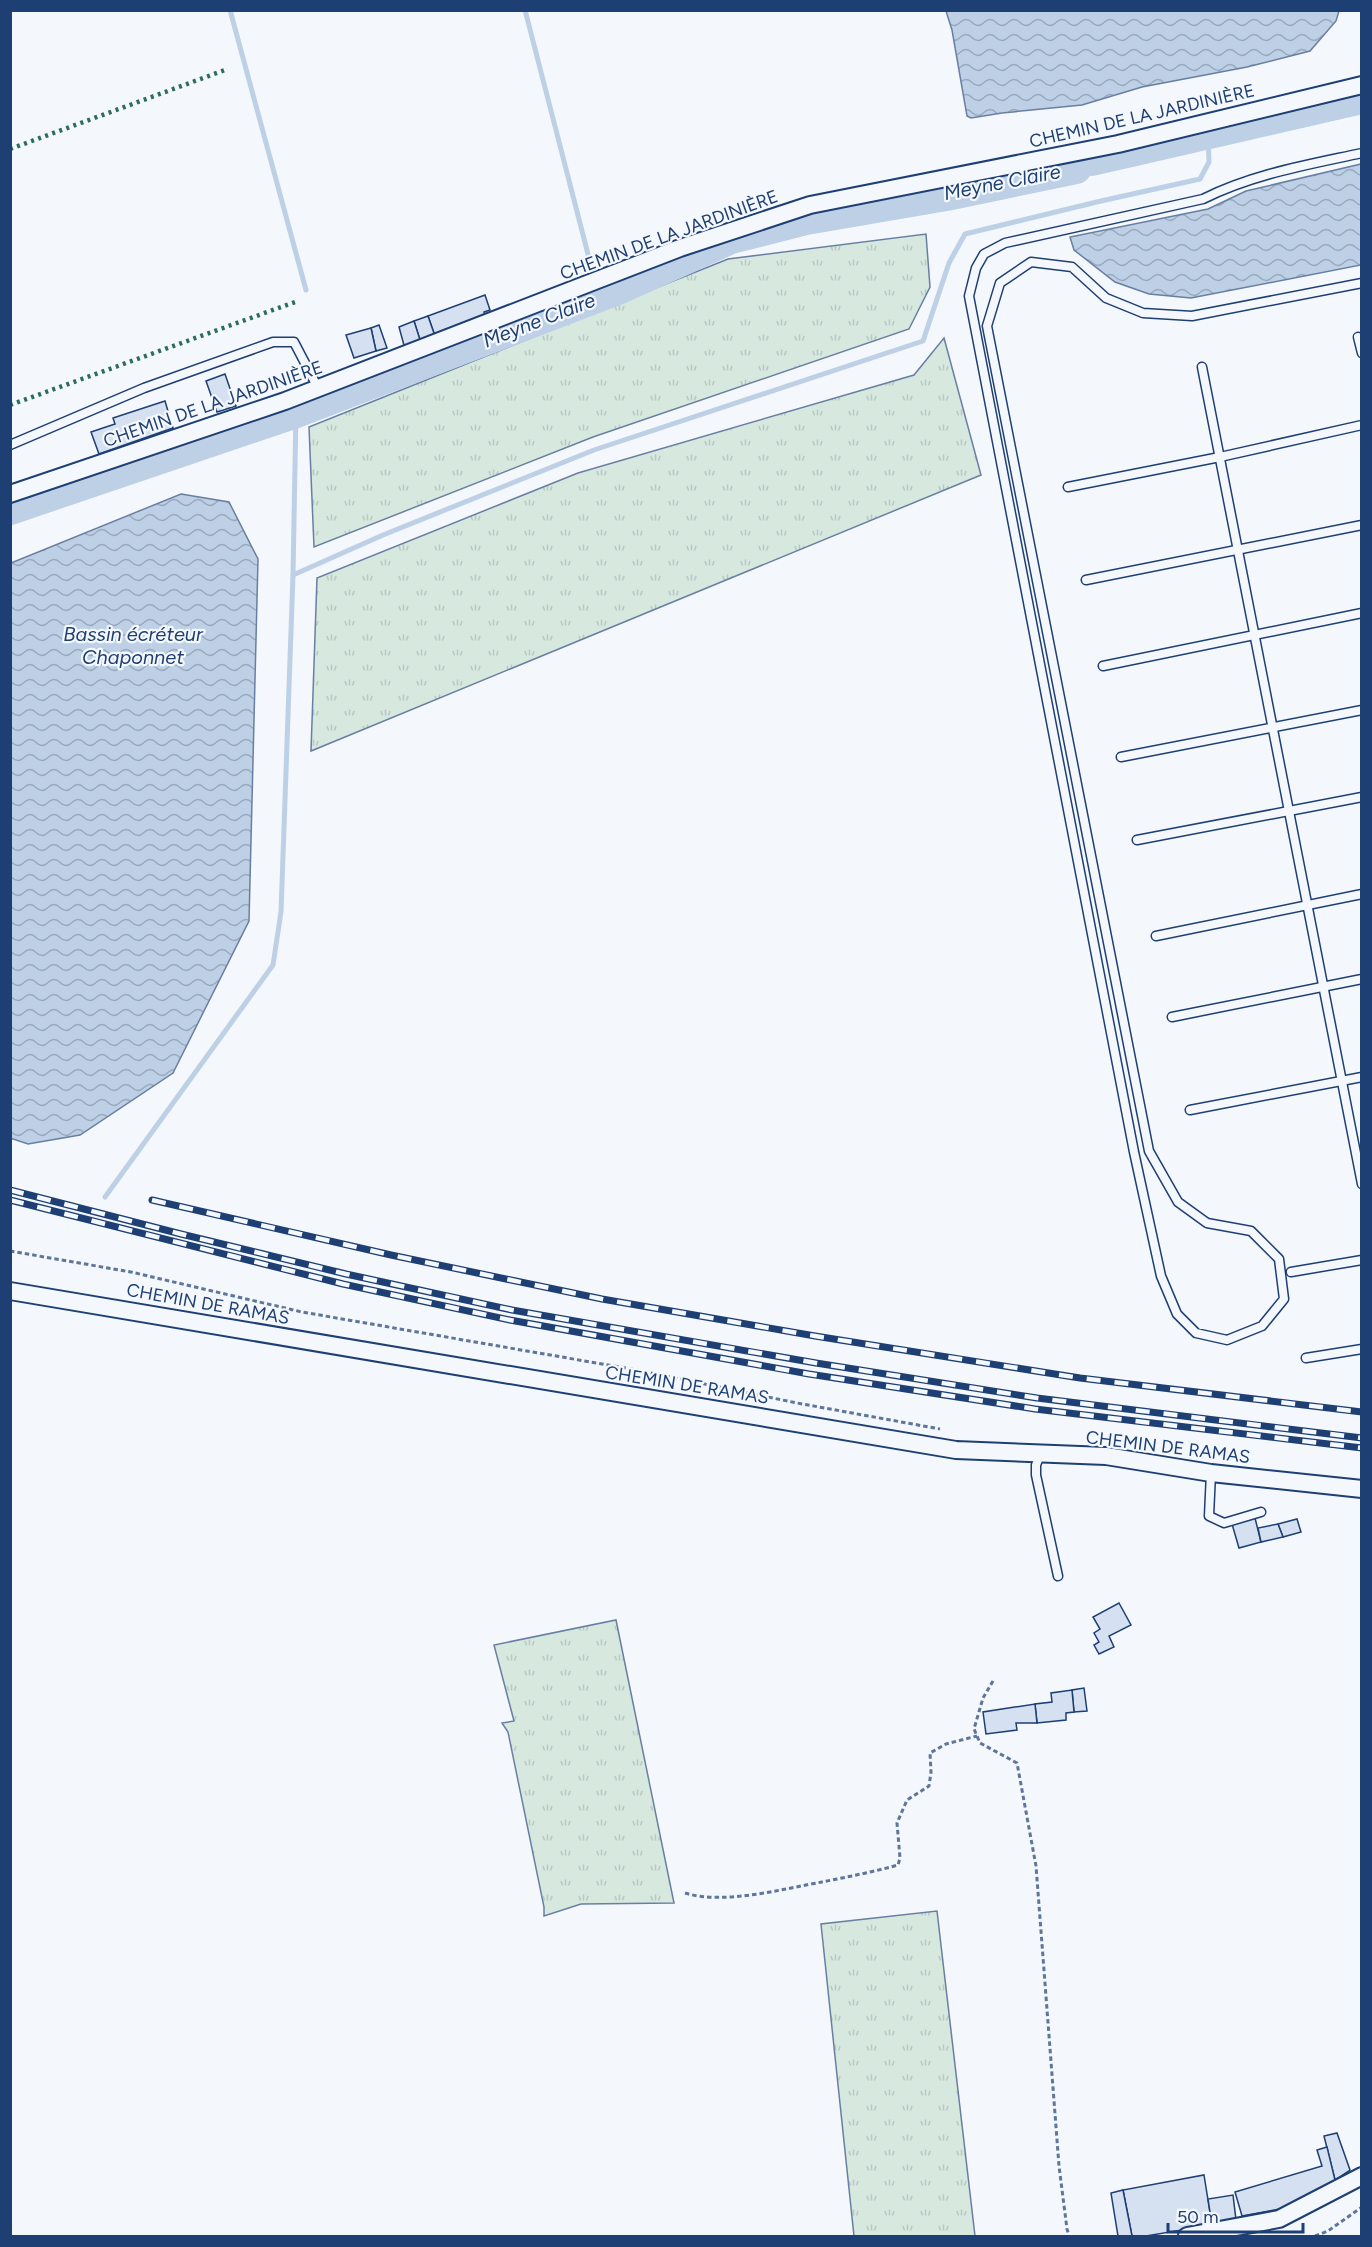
<svg xmlns="http://www.w3.org/2000/svg" width="1372" height="2247" viewBox="0 0 1372 2247" font-family="Figtree,sans-serif">
  <style>
    .grass { fill: url(#grass-tufts); stroke: #687fa3; stroke-width: 1.5 }
    .water { fill: url(#water-waves); stroke: #687fa3; stroke-width: 1.5 }
    .lines { fill: none; stroke-linecap: round; stroke-linejoin: round }
    .stream { stroke: #bed0e5; stroke-width: 5 }
    .river { stroke: #bed0e5; stroke-width: 32 }
    .building { fill: #d5e0f0; stroke: #1d3f73; stroke-width: 1.5 }
    .service-casing { stroke: #1d3f73; stroke-width: 11 }
    .minor-casing { stroke: #1d3f73; stroke-width: 20 }
    .path { stroke: #5e769c; stroke-width: 3; stroke-dasharray: 4.5 3; stroke-linecap: butt }
    .service { stroke: #f4f7fb; stroke-width: 8 }
    .minor { stroke: #f4f7fb; stroke-width: 16 }
    .rail-casing { stroke: #1d3f73; stroke-width: 7 }
    .rail { stroke: #f4f7fb; stroke-width: 4.5; stroke-dasharray: 14; stroke-linecap: butt }
    .hedge { stroke: #2c6c60; stroke-width: 4.5; stroke-dasharray: 3 4.5; stroke-linecap: butt }
    .labels { text-anchor: middle; dominant-baseline: central; stroke-width: 4.5; stroke-linejoin: round; paint-order: stroke }
    .street-label { font-size: 18px; fill: #1d3f73; stroke: #f4f7fb }
    .water-label { font-size: 20px; font-style: italic; fill: #1d3f73; stroke: #f4f7fb }
  </style>
  <defs>
    <pattern id="grass-tufts" width="24" height="20" patternUnits="userSpaceOnUse" patternTransform="scale(1.5)"><rect width="24" height="20" fill="#d7e8df"/><path d="M3 7l-1-3M5 7V3M7 7l1-3M15 17l-1-3M17 17v-4M19 17l1-3" fill="none" stroke="#b8c8c3"/></pattern>
    <pattern id="water-waves" width="16" height="10" patternUnits="userSpaceOnUse" patternTransform="scale(1.5)"><rect width="16" height="10" fill="#bed0e5"/><path d="M0 5q4-4 8 0t8 0" fill="none" stroke="#9aaabe"/></pattern>
  </defs>
  <rect width="100%" height="100%" fill="#f4f7fb"/>
  <!-- grass -->
  <g class="grass">
    <path d="M 926,234 L 930,287 L 909,329 L 593,437 L 314,547 L 309,427 L 728,259 Z"/>
    <path d="M 944,338 L 981,475 L 311,751 L 317,578 L 578,473 L 914,375 Z"/>
    <path d="M 616,1620 L 674,1903 L 581,1904 L 544,1916 L 544,1907 L 508,1732 L 502,1723 L 514,1721 L 494,1645 Z"/>
    <path d="M 937,1911 L 975,2236 L 854,2236 L 821,1924 Z"/>
  </g>
  <!-- water -->
  <g class="water">
    <path d="M 946,11 L 1339,11 L 1336,21 L 1310,51 L 1247,67 L 1142,87 L 1082,105 L 1002,113 L 971,118 L 967,116 L 952,30 Z"/>
    <path d="M 1361,164 L 1361,265 L 1191,298 L 1149,294 L 1115,282 L 1074,250 L 1070,237 L 1208,209 L 1246,191 Z"/>
    <path d="M 181,494 L 229,502 L 258,559 L 249,921 L 173,1073 L 80,1135 L 28,1144 L 10,1138 L 11,563 Z"/>
  </g>
  <g class="lines">
    <!-- stream -->
    <g class="stream">
      <path d="M 230,10 L 306,290"/>
      <path d="M 525,10 L 589,258"/>
      <path d="M 293,575 L 383,535 L 594,450 L 923,341 L 949,263 L 965,234 L 1101,201 L 1200,179 L 1209,162 L 1208,134"/>
      <path d="M 105,1197 L 273,965 L 281,912 L 293,575 L 296,412"/>
    </g>
    <!-- river -->
    <g class="river">
      <path d="M 1092,160 L 1362,98"/>
      <path d="M 10,509 L 296,412 L 620,288 L 731,238 L 806,219 L 946,195 L 1076,168"/>
    </g>
  </g>
  <!-- building -->
  <g class="building">
    <path d="M 485,295 L 490,310 L 484,312 L 486,320 L 436,339 L 428,316 Z"/>
    <path d="M 428,316 L 436,339 L 421,343 L 414,321 Z"/>
    <path d="M 414,321 L 421,343 L 405,349 L 399,327 Z"/>
    <path d="M 379,325 L 387,348 L 376,351 L 371,328 Z"/>
    <path d="M 371,328 L 376,351 L 354,358 L 346,335 Z"/>
    <path d="M 225,374 L 236,406 L 217,412 L 206,381 Z"/>
    <path d="M 165,401 L 173,428 L 99,454 L 91,432 L 115,424 L 113,418 Z"/>
    <path d="M 1255,1518 L 1261,1542 L 1239,1548 L 1232,1524 Z"/>
    <path d="M 1297,1519 L 1301,1532 L 1283,1537 L 1278,1524 Z"/>
    <path d="M 1278,1524 L 1283,1537 L 1261,1542 L 1258,1528 Z"/>
    <path d="M 1119,1603 L 1131,1625 L 1109,1636 L 1114,1647 L 1099,1654 L 1094,1645 L 1099,1642 L 1094,1633 L 1100,1629 L 1093,1617 Z"/>
    <path d="M 1084,1688 L 1087,1711 L 1074,1712 L 1072,1690 Z"/>
    <path d="M 1072,1690 L 1074,1712 L 1066,1713 L 1066,1720 L 1037,1723 L 1035,1704 L 1052,1702 L 1051,1693 Z"/>
    <path d="M 1035,1704 L 1037,1723 L 1016,1723 L 1017,1730 L 986,1734 L 983,1712 Z"/>
    <path d="M 1337,2133 L 1350,2170 L 1335,2180 L 1324,2136 Z"/>
    <path d="M 1327,2147 L 1335,2180 L 1321,2190 L 1280,2209 L 1242,2216 L 1235,2192 L 1322,2166 L 1317,2150 Z"/>
    <path d="M 1204,2175 L 1212,2225 L 1146,2236 L 1132,2236 L 1123,2190 Z"/>
    <path d="M 1123,2190 L 1132,2236 L 1118,2236 L 1111,2193 Z"/>
    <path d="M 1233,2195 L 1236,2220 L 1212,2225 L 1208,2199 Z"/>
  </g>
  <g class="lines">
    <!-- service casing -->
    <g class="service-casing">
      <g id="service">
        <path d="M 1362,153 C 1307,165 1253,174 1203,199 L 1005,243 L 984,254 L 976,268 L 969,296 L 1134,1152 L 1161,1276 L 1177,1314 L 1196,1333 L 1227,1340 L 1262,1326 L 1284,1299 L 1279,1259 L 1251,1231 L 1207,1223 L 1178,1202 L 1149,1151 L 987,326 L 1000,283 L 1031,262 L 1072,267 L 1106,298 L 1143,313 L 1192,316 L 1362,283"/>
        <path d="M 1358,337 L 1362,353"/>
        <path d="M 1202,367 L 1362,1184"/>
        <path d="M 10,445 L 144,388 L 273,342 L 294,342 L 318,388"/>
        <path d="M 1068,487 L 1220,457 L 1362,425"/>
        <path d="M 1086,580 L 1362,525"/>
        <path d="M 1103,666 L 1362,613"/>
        <path d="M 1121,757 L 1362,710"/>
        <path d="M 1137,840 L 1362,797"/>
        <path d="M 1156,936 L 1362,894"/>
        <path d="M 1172,1017 L 1362,979"/>
        <path d="M 1190,1110 L 1362,1077"/>
        <path d="M 1291,1272 L 1362,1260"/>
        <path d="M 1306,1358 L 1362,1349"/>
        <path d="M 1041,1453 L 1036,1465 L 1036,1475 L 1058,1576"/>
        <path d="M 1211,1473 L 1209,1516 L 1224,1523 L 1261,1512"/>
      </g>
    </g>
    <!-- minor casing -->
    <g class="minor-casing">
      <g id="minor">
        <path d="M 10,494 L 285,401 L 680,248 L 810,205 L 1118,144 L 1362,85"/>
        <path d="M 10,1291 L 956,1450 L 1106,1456 L 1211,1473 L 1362,1489"/>
        <path d="M 1187,2236 L 1279,2219 L 1362,2176"/>
      </g>
    </g>
    <!-- path -->
    <g class="path">
      <path d="M 10,1251 L 131,1272 L 302,1312 L 631,1369 L 797,1403 L 940,1429"/>
      <path d="M 993,1681 L 983,1698 L 974,1729 L 980,1743 L 1017,1763 L 1036,1866 L 1059,2166 L 1067,2229 L 1069,2236"/>
      <path d="M 685,1893 C 724,1905 782,1889 822,1882 C 847,1877 873,1872 898,1865 L 900,1858 L 897,1823 L 907,1800 L 929,1786 L 931,1772 L 930,1753 L 946,1744 L 977,1736"/>
      <path d="M 1315,2236 L 1328,2231 L 1362,2207"/>
    </g>
    <!-- service -->
    <use href="#service" class="service"/>
    <!-- minor -->
    <use href="#minor" class="minor"/>
    <!-- rail casing -->
    <g class="rail-casing">
      <g id="rail">
        <path d="M 10,1190 L 181,1234 L 346,1274 L 512,1310 L 816,1363 L 1037,1398 L 1362,1438"/>
        <path d="M 10,1200 L 343,1284 L 510,1320 L 809,1374 L 1035,1409 L 1362,1448"/>
        <path d="M 152,1200 L 391,1255 L 602,1299 L 815,1336 L 1080,1378 L 1362,1412"/>
      </g>
    </g>
    <!-- rail -->
    <use href="#rail" class="rail"/>
    <!-- hedge -->
    <g class="hedge">
      <path d="M 10,149 L 225,70"/>
      <path d="M 10,405 L 295,302"/>
    </g>
  </g>
  <g class="labels">
    <!-- street labels -->
    <g class="street-label">
      <text transform="translate(1142 116) rotate(-13)">CHEMIN DE LA JARDINIÈRE</text>
      <text transform="translate(669 235) rotate(-20)">CHEMIN DE LA JARDINIÈRE</text>
      <text transform="translate(213 404) rotate(-19)">CHEMIN DE LA JARDINIÈRE</text>
      <text transform="translate(208 1304) rotate(10)">CHEMIN DE RAMAS</text>
      <text transform="translate(687 1385) rotate(9)">CHEMIN DE RAMAS</text>
      <text transform="translate(1168 1447) rotate(7)">CHEMIN DE RAMAS</text>
    </g>
    <!-- water labels -->
    <g class="water-label">
      <text transform="translate(1002 182) rotate(-11)">Meyne Claire</text>
      <text transform="translate(539 320) rotate(-21)">Meyne Claire</text>
      <text x="133" y="634">Bassin écréteur<tspan x="133" dy="23">Chaponnet</tspan></text>
    </g>
  </g>
  <!-- border -->
  <rect width="1372" height="2247" fill="none" stroke="#1d3f73" stroke-width="24"/>
  <!-- scale -->
  <path d="M1168 2223v9h135v-9" fill="none" stroke="#1d3f73" stroke-width="3"/>
  <text x="1177" y="2223" font-size="18" fill="#1d3f73" stroke="#f4f7fb" stroke-width="4.5" paint-order="stroke">50 m</text>
</svg>
